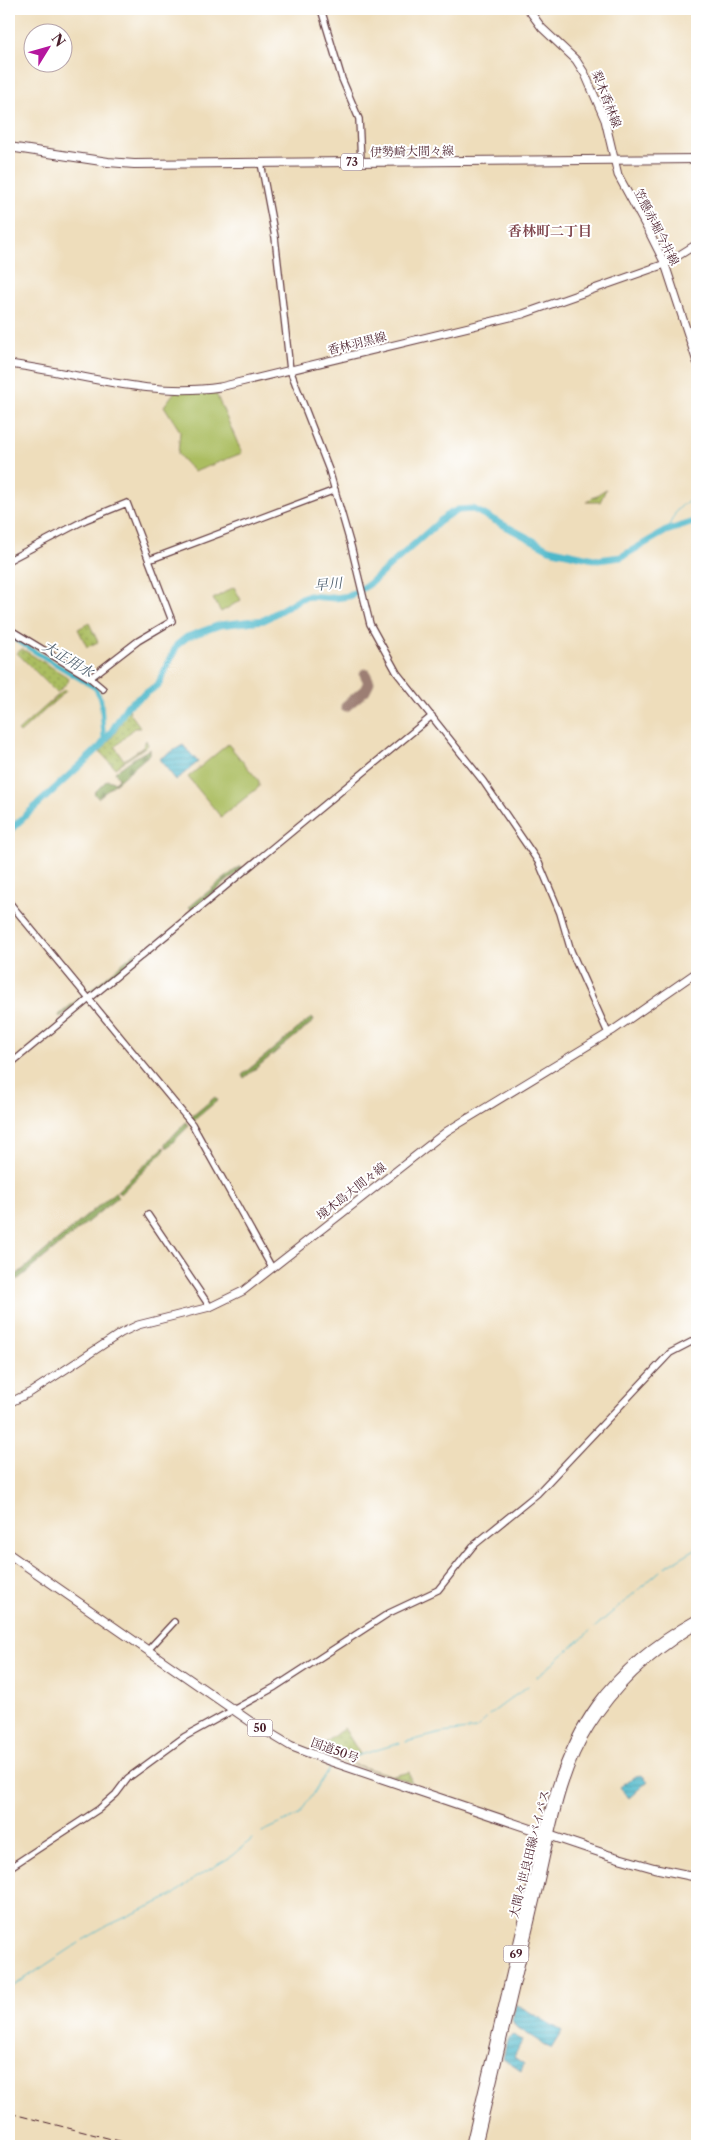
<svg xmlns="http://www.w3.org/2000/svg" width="706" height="2155" viewBox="0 0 706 2155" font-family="'Libre Caslon Text','Noto Serif JP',serif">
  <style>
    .grass { fill: url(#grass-dots); stroke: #7a6e46 }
    .forest { fill: url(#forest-firs); stroke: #696241 }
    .cemetery { fill: url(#cemetery-stones); stroke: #7a6e46 }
    .pitch { fill: #abbd61; stroke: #7a6e46 }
    .water { fill: url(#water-rules); stroke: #4c6c7a }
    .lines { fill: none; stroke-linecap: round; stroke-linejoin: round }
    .stream { stroke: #4db8ca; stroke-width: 1 }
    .canal { stroke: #4db8ca; stroke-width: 4.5 }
    .river { stroke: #4db8ca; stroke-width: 7 }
    .taxiway { stroke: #9c7e73; stroke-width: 11 }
    .tertiary-casing { stroke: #633c41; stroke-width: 8 }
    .secondary-casing { stroke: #633c41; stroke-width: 9 }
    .primary-casing { stroke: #633c41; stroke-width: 10 }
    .trunk-casing { stroke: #633c41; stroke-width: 10 }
    .tertiary { stroke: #fff; stroke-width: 5.5 }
    .secondary { stroke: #fff; stroke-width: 7 }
    .primary { stroke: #fff; stroke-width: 8 }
    .trunk { stroke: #fff; stroke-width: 8 }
    .rail { stroke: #4a1f2b; stroke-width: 1; stroke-dasharray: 8 4; stroke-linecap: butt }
    .labels { text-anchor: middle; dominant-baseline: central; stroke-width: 4; stroke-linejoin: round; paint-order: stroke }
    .shield { fill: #fff; stroke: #80626b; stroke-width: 1 }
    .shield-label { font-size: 11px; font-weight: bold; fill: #4a1f2b }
    .street-label { font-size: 12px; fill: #4a1f2b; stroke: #fff }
    .neighbourhood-label { font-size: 14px; font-weight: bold; fill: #81484f; stroke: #fff }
    .water-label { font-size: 14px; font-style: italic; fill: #4b5c6b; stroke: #fff }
  </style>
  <defs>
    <pattern id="grass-dots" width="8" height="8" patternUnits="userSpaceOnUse" patternTransform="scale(1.25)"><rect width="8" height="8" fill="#abbd61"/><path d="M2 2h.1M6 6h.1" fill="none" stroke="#8d9950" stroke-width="1.8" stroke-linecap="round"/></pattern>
    <pattern id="forest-firs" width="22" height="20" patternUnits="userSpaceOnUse" patternTransform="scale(1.25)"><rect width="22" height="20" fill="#88a457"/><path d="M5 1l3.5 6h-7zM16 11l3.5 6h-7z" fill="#718548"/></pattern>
    <pattern id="cemetery-stones" width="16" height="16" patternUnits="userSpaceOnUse" patternTransform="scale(1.25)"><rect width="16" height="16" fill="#abbd61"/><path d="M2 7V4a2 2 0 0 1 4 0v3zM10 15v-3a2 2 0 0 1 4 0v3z" fill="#8d9950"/></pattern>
    <pattern id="water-rules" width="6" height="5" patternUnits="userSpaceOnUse" patternTransform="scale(1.25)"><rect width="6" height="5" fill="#4db8ca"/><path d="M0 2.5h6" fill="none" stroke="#4295a4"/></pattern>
  </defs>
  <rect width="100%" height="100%" fill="#fff"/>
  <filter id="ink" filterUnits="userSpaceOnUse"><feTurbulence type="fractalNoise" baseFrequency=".02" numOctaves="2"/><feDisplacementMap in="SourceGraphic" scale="10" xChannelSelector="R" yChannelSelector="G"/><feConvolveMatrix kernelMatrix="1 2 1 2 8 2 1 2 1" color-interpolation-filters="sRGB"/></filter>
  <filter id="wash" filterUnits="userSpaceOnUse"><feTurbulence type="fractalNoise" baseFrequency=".0096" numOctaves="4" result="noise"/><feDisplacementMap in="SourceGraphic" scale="20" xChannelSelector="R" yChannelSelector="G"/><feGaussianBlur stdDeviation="1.12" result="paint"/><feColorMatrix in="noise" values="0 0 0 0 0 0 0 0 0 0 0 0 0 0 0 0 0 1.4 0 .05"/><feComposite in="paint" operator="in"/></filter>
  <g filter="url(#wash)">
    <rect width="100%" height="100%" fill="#edb"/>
    <!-- grass -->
    <g class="grass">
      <path d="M 89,623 L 98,642 L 87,647 L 78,629 Z"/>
      <path d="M 22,649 L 69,678 L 68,682 L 57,693 L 17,653 Z"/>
      <path d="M 65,689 L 66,691 L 20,733 L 18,731 Z"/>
      <path d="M 129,707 L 130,713 L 141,728 L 134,728 L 115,747 L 124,760 L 143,747 L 146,740 L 148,745 L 115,768 L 100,752 L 115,733 Z"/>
      <path d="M 344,1728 L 360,1754 L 343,1760 L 315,1751 Z"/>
      <path d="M 343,1761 L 393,1776 L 409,1772 L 411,1782 Z"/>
    </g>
    <!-- forest -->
    <g class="forest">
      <path d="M 150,749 L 150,754 L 98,798 L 94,793 L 107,780 L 115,782 L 119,778 L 115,772 L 134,758 Z"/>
      <path d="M 240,866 L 242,869 L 192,910 L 189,907 Z"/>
      <path d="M 136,952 L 139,955 L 89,995 L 87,993 Z"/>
      <path d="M 83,995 L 84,999 L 83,998 L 60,1017 L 59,1015 Z"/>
      <path d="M 312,1017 L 314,1021 L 244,1078 L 242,1075 Z"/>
      <path d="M 215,1097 L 218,1100 L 193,1121 L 190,1118 Z"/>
      <path d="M 186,1122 L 189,1126 L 167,1148 L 165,1144 Z"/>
      <path d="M 164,1147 L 165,1150 L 120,1194 L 117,1191 Z"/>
      <path d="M 115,1192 L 118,1197 L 17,1280 L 14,1277 Z"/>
    </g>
    <!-- cemetery -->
    <path class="cemetery" d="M 606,489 L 600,502 L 586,502 Z"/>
    <!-- pitch -->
    <g class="pitch">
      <path d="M 214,389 L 242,453 L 194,472 L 178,454 L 180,431 L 164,406 L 176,390 Z"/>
      <path d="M 234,587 L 241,600 L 221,612 L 213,599 Z"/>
      <path d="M 228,744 L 259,781 L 259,787 L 221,817 L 188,777 Z"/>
    </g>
    <!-- water -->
    <g class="water">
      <path d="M 183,745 L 198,762 L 176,780 L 159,759 Z"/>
      <path d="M 642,1775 L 648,1781 L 629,1798 L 620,1787 L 635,1776 Z"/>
      <path d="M 516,2004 L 562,2031 L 551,2049 L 515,2026 L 512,2020 Z"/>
      <path d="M 513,2035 L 522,2041 L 514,2057 L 524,2064 L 521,2071 L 503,2059 L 507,2039 Z"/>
    </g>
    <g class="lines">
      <!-- stream -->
      <g class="stream">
        <path d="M 666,531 L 677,510 L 697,493"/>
        <path d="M 665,1567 L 697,1548"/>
        <path d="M 595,1627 L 660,1571"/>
        <path d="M 537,1677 L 590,1631"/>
        <path d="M 489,1715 L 528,1686"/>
        <path d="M 406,1742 L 442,1733 L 476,1729 L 486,1719"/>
        <path d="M 338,1759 L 343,1760 L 400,1743"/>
        <path d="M 262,1832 L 299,1815 L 331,1765"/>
        <path d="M 83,1940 L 109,1925 L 172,1896 L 195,1878 L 229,1858 L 252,1839"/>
        <path d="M 9,1989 L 79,1943"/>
      </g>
      <!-- canal -->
      <path class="canal" d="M 9,636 L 95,688 L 101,699 L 104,741"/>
      <!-- river -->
      <path class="river" d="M 9,831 L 100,747 L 112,731 L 127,706 L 158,685 L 177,645 L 187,637 L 220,625 L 264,620 L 301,598 L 309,596 L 335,598 L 349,596 L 368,585 L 446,516 L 458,510 L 473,509 L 549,549 L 598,560 L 621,557 L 666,531 L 697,521"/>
      <!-- taxiway -->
      <path class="taxiway" d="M 346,706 L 365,690 L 369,682 L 365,674"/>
    </g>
  </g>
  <g filter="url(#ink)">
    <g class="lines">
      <!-- tertiary casing -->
      <g class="tertiary-casing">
        <g id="tertiary">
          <path d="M 321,9 L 342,79 L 359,119 L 361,162"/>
          <path d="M 261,163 L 275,237 L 290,370 L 329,470 L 351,546 L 370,624 L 397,673 L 483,781 L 539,863 L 560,913 L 571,951 L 608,1033"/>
          <path d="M 9,560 L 85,520 L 127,503 L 172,621 L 138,641 L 90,678 L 9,629"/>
          <path d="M 149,560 L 335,490"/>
          <path d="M 90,678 L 103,689"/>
          <path d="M 9,902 L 192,1124 L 272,1268"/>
          <path d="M 9,1065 L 432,716"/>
          <path d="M 148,1215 L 210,1307"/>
          <path d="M 148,1650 L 174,1622"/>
          <path d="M 9,1868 L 99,1809 L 116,1794 L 128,1778 L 184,1737 L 275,1687 L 389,1613 L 438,1590 L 473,1546 L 537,1494 L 670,1353 L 697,1339"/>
        </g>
      </g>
      <!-- secondary casing -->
      <g class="secondary-casing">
        <g id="secondary">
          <path d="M 528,9 L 542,28 L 576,60 L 585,74 L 605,120 L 618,175 L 648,230 L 665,264 L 697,362"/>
          <path d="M 9,364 C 79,373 149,398 220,387 L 523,314 L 665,264 L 697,244"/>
          <path d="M 9,1403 L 31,1392 L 121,1333 L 138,1325 L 210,1307 L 243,1291 L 447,1131 L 612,1031 L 697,972"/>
        </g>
      </g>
      <!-- primary casing -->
      <g class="primary-casing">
        <g id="primary">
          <path d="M 9,147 L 108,162 L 134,164 L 697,159"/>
          <path d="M 470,2146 C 488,2070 506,1994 524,1918 C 541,1846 553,1765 597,1704 C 624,1667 658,1641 697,1619"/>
          <path d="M 477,2146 C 497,2060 517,1974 538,1888 C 551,1833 559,1774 590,1726 C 616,1684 651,1653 693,1627"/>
        </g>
      </g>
      <!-- trunk casing -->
      <g class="trunk-casing">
        <path id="trunk" d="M 9,1554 L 251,1722 L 291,1746 L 330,1761 L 608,1855 L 654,1868 L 697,1877"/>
      </g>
      <!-- tertiary -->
      <use href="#tertiary" class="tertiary"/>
      <!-- secondary -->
      <use href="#secondary" class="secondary"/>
      <!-- primary -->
      <use href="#primary" class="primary"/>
      <!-- trunk -->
      <use href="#trunk" class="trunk"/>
      <!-- rail -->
      <path class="rail" d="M 9,2113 L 139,2146"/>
    </g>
  </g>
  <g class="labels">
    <!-- shield labels -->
    <g class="shield">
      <rect x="341" y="153.5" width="22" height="17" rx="4"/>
      <rect x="247.5" y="1719.5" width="25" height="17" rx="4"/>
      <rect x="503.5" y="1945.5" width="25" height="17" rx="4"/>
    </g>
    <g class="shield-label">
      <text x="352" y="162">73</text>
      <text x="260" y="1728">50</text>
      <text x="516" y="1954">69</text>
    </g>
    <!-- street labels -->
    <g class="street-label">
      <text transform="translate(607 99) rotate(69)">梨木香林線</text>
      <text transform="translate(412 151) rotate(-1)">伊勢崎大間々線</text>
      <text transform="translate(657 227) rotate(63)">笠懸赤堀今井線</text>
      <text transform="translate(357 343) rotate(-14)">香林羽黒線</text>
      <text transform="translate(351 1191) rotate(-38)">境木島大間々線</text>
      <text transform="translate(335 1750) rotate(20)">国道50号</text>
      <text transform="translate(529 1854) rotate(-76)">大間々世良田線バイパス</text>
    </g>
    <!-- neighbourhood labels -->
    <g class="neighbourhood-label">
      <text x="550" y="231">香林町二丁目</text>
    </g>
    <!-- water labels -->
    <g class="water-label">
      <text transform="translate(328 584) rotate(-5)">早川</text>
      <text transform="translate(68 659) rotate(31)">大正用水</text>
    </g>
  </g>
  <!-- margin -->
  <rect width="706" height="2155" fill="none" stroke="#fff" stroke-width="30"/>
  <!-- north arrow -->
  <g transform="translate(48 48) rotate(53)"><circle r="24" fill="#ffffff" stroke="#b7a5aa"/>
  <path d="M0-4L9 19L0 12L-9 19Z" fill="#b5179e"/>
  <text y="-8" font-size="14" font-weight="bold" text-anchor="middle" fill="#4a1f2b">N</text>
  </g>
</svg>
